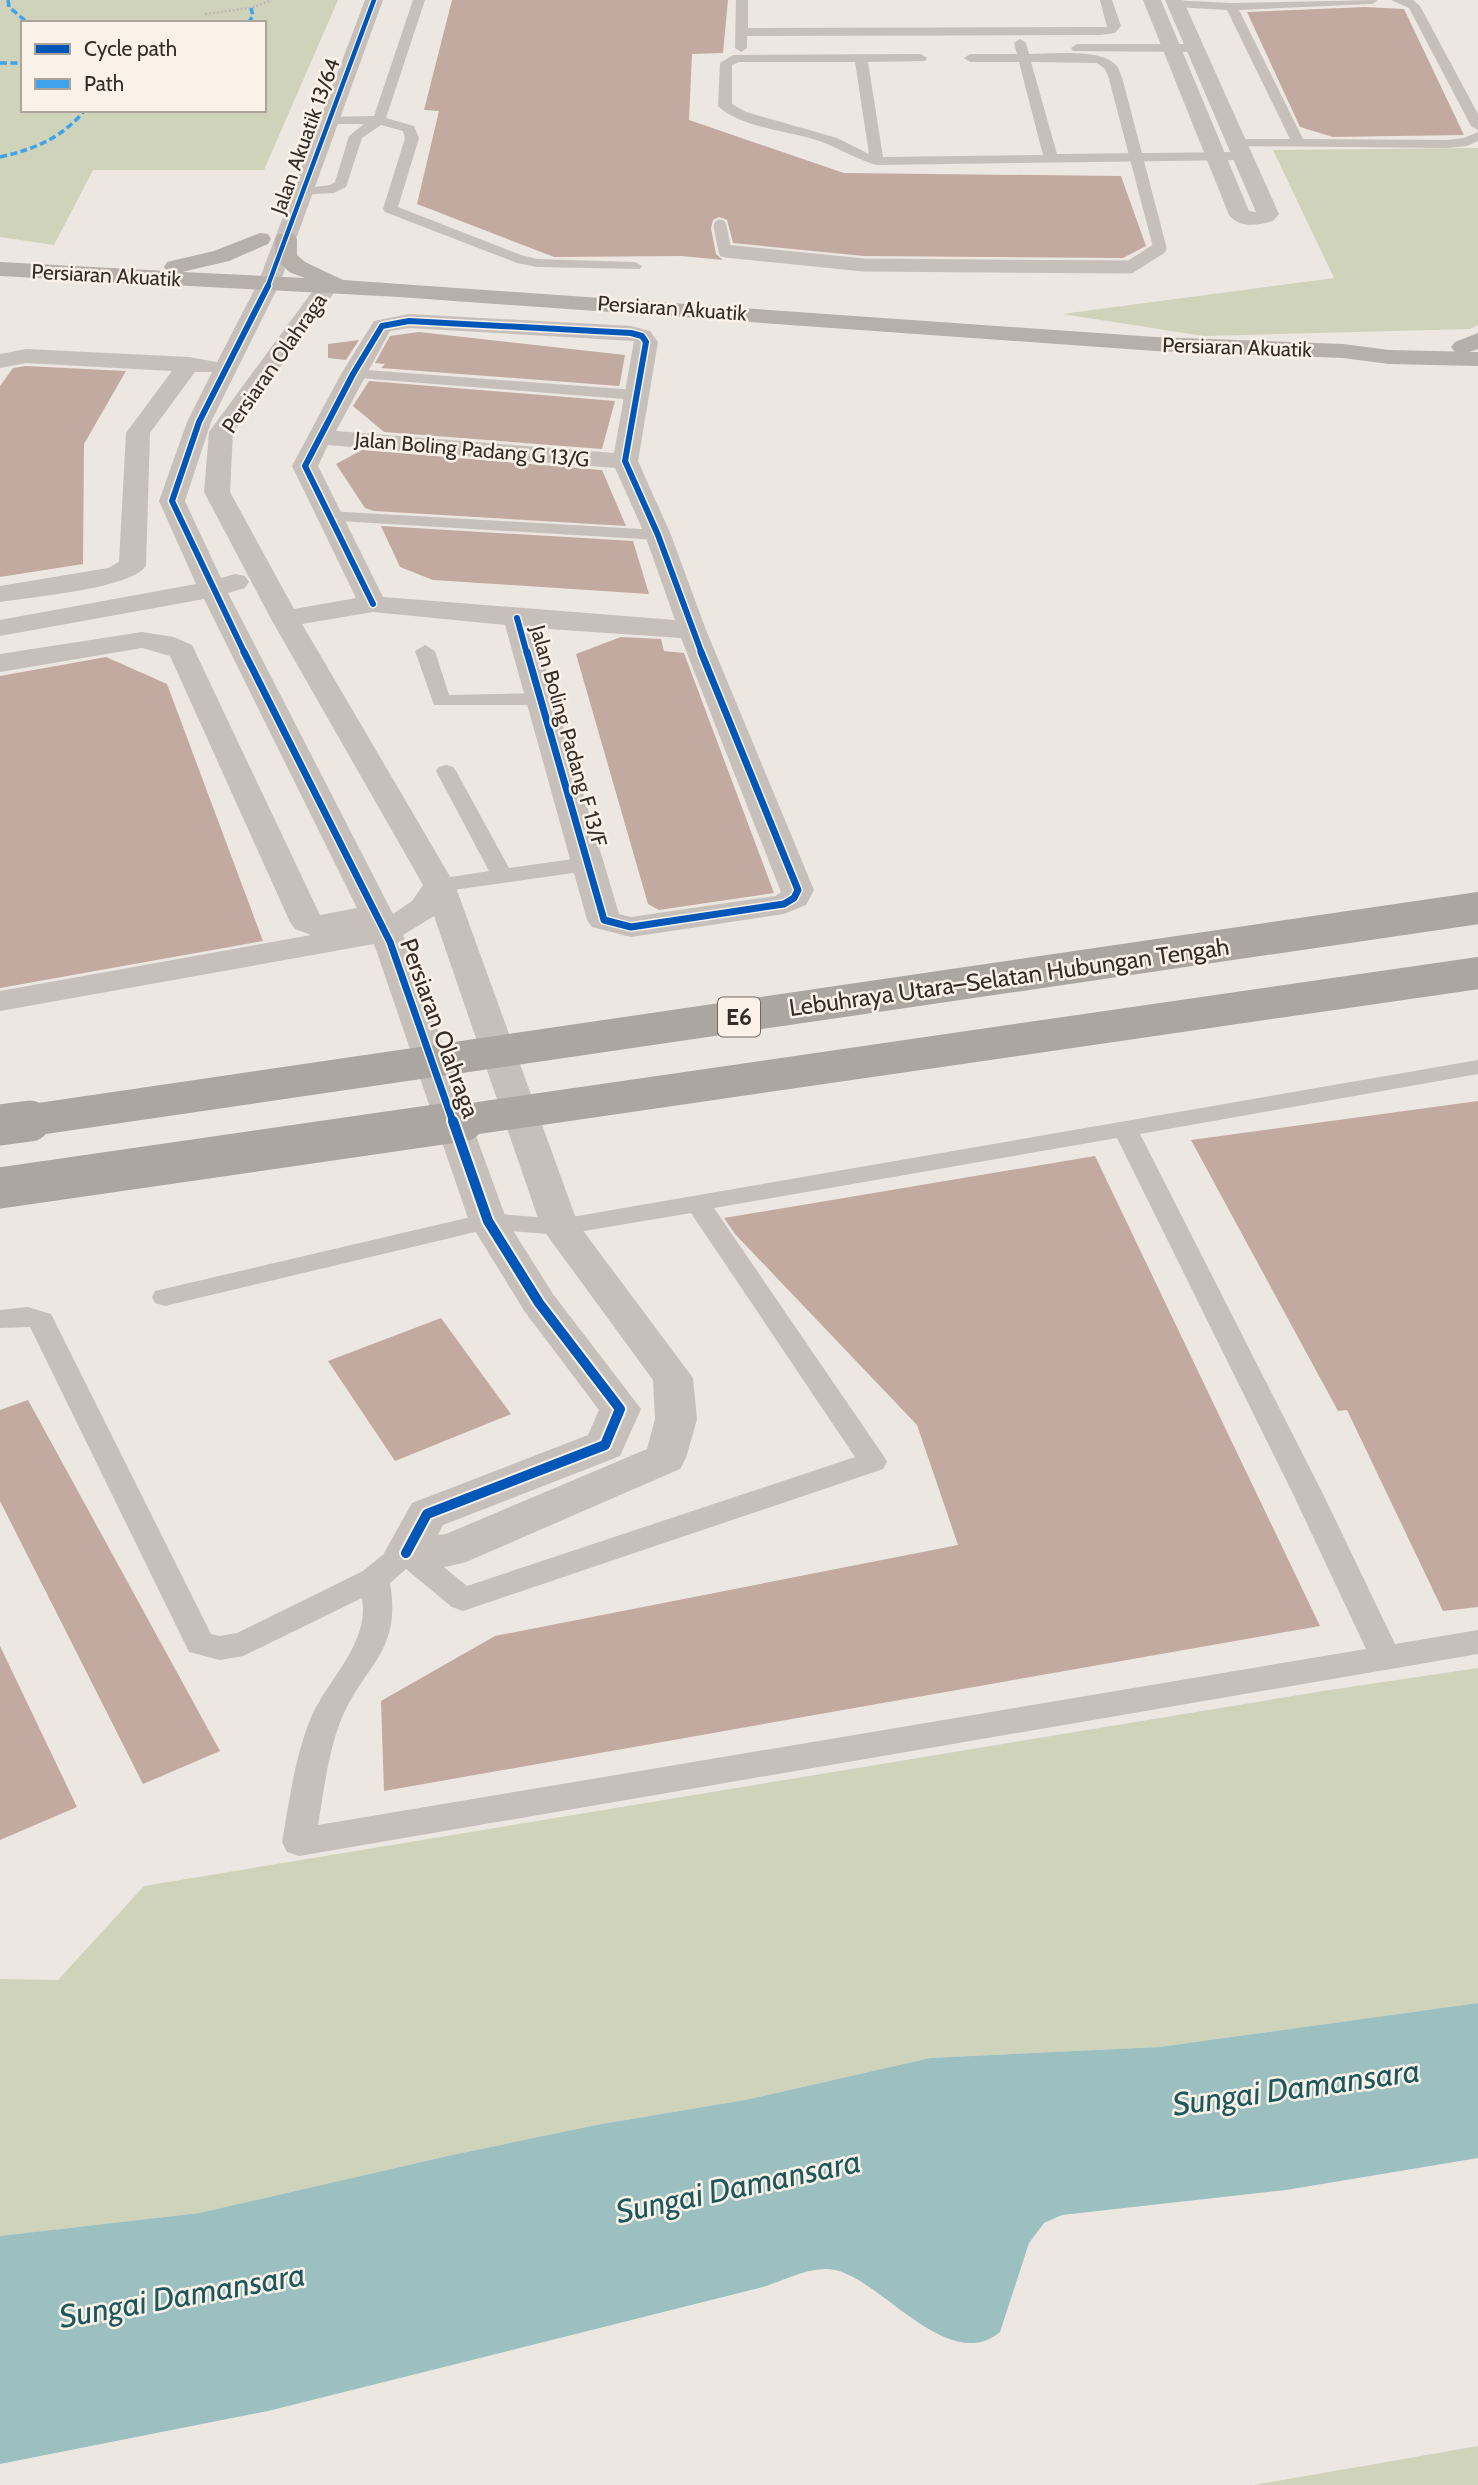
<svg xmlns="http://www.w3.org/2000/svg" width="1478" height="2485" viewBox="0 0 1478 2485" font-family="Cabin,sans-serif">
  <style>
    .green { fill: #ced3ba; fill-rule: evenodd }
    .water { fill: #9bc0bf }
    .building { fill: #c2aaa1 }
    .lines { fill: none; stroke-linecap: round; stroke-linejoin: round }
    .path { stroke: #bfb8b2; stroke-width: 2.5; stroke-dasharray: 2 2; stroke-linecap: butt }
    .lane { fill: #c7bfb9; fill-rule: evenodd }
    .street { fill: #c7bfb9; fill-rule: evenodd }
    .secondary { fill: #b7afaa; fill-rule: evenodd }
    .primary { fill: #b5aea9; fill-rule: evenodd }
    .lane-bridge { stroke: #c7bfb9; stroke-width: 13 }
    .highway-bridge-far1 { stroke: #aca6a0; stroke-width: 32 }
    .highway-bridge { stroke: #aca6a0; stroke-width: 41 }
    .quiet { stroke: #3fa3eb; stroke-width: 3.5; stroke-dasharray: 7 3.5; stroke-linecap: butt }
    .cycleway-far3-casing { stroke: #faf2e8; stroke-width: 7 }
    .cycleway-far2-casing { stroke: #faf2e8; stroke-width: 9 }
    .cycleway-far1-casing { stroke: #faf2e8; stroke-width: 10 }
    .cycleway-casing { stroke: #faf2e8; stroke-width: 14 }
    .cycleway-far3 { stroke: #0057b8; stroke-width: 4.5 }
    .cycleway-far2 { stroke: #0057b8; stroke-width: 6 }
    .cycleway-far1 { stroke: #0057b8; stroke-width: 7 }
    .cycleway { stroke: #0057b8; stroke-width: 10 }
    .labels { text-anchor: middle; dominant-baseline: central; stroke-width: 5; stroke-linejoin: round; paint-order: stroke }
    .far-street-label { font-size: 21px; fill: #372c27; stroke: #faf2e8 }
    .shield { fill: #faf2e8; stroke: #726761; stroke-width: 2 }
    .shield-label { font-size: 23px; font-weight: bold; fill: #372c27 }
    .street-label { font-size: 24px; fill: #372c27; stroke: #faf2e8 }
    .near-water-label { font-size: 32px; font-style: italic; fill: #1b575b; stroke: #faf2e8 }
  </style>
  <rect width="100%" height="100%" fill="#ede7e1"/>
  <!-- green -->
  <g class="green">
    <path d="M 0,0 L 338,0 L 264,170 L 93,170 L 54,245 L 0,237 ZM 23,23 L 264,23 L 264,110 L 23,110 Z"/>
    <path d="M 1478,148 L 1478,325 L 1470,329 L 1204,336 L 1062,314 L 1334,278 L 1273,150 Z"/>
    <path d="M 1478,1668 L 1478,2003 L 1159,2047 L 930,2058 L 745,2100 L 596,2125 L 452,2155 L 199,2213 L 0,2236 L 0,1979 L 58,1980 L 144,1886 L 1323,1691 Z"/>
    <path d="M 1478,2446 L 1478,2485 L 1254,2485 Z"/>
  </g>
  <!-- water -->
  <path class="water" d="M 1478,2003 L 1478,2158 L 1286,2190 L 1062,2215 L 1044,2223 L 1029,2243 L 1000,2332 C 949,2375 882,2280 835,2270 C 813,2265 783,2281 763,2287 L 268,2411 L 0,2464 L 0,2236 L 199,2213 L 452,2155 L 596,2125 L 745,2100 L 930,2058 L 1159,2047 Z"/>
  <!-- building -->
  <g class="building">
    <path d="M 452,0 L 728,0 L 723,53 L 692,54 L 689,120 L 844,173 L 1121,176 L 1146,246 L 1123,258 L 864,256 L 733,243 L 727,220 L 719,217 L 713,220 L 711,228 L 716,254 L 723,260 L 681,256 L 554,257 L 417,204 L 439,111 L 424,110 Z"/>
    <path d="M 1365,7 L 1404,9 L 1464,135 L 1333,137 L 1300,127 L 1247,12 Z"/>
    <path d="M 419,332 L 625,355 L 620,383 L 619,386 L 381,368 L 385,364 L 375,363 L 390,336 Z"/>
    <path d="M 359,340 L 346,360 L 328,358 L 328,344 Z"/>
    <path d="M 26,366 L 126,371 L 84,444 L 83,564 L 0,577 L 0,386 L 13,368 Z"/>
    <path d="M 369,381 L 615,401 L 602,449 L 384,432 L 353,406 Z"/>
    <path d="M 362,450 L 602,470 L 626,526 L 374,511 L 365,508 L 336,464 Z"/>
    <path d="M 381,526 L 633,541 L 649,594 L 433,580 L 400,567 Z"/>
    <path d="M 621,637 L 661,639 L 664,651 L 684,653 L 774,893 L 659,910 L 648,904 L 576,654 Z"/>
    <path d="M 106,657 L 167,684 L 263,941 L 0,988 L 0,676 Z"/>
    <path d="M 1478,1101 L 1478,1607 L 1443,1611 L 1347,1410 L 1338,1411 L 1191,1140 Z"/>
    <path d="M 1095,1156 L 1320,1626 L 384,1791 L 381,1701 L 495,1636 L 958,1545 L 917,1425 L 735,1234 L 724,1218 Z"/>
    <path d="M 441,1318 L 511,1414 L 395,1461 L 328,1361 Z"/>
    <path d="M 28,1400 L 220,1751 L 143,1784 L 0,1501 L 0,1410 Z"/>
    <path d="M 0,1646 L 77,1807 L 0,1840 Z"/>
  </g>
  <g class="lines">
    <!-- path -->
    <path class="path" d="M 205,14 L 251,8 L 272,0"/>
    <!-- lane -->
    <g class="lane">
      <path d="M 413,0 L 425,0 L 386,118 L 414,126 L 419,138 L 398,207 L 521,255 L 537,259 L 635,262 L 642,266 L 640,269 L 537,267 L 517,263 L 385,212 L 383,209 L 405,138 L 403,131 L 381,125 L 362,138 L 346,187 L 334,193 L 298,195 L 298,189 L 330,185 L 335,182 L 349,136 L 364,124 L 330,124 L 325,123 L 325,117 L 374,116 Z"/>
      <path d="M 736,0 L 748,0 L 748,28 L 1107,27 L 1100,0 L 1112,0 L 1121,26 L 1115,33 L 1100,35 L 747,36 L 747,48 L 741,52 L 735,48 Z"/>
      <path d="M 1171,0 L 1231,3 L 1378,0 L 1372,4 L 1239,10 L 1303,139 L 1447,140 L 1464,138 L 1478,132 L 1478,141 L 1467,146 L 1447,148 L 1231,146 L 1229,143 L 1236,139 L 1290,139 L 1227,10 L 1175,7 L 1169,3 Z"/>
      <path d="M 1391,0 L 1413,0 L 1420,6 L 1478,114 L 1478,130 L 1471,126 L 1409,8 Z"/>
      <path d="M 1020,39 L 1026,43 L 1029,54 C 1050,54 1101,48 1116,65 C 1119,68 1121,75 1122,80 L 1116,84 L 1111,83 L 1105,69 L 1097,63 L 1031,62 L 1057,154 L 1242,152 L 1249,156 L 1242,160 L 877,165 C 858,160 844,151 827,144 C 796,131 741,129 718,106 L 720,63 L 733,55 L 921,54 L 927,58 L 925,61 L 868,62 L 883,157 L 1043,155 L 1019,62 L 970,62 L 964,58 L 970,54 L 1017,54 L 1014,43 ZM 739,62 L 855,62 L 869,154 L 837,138 L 746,112 L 732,104 L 732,65 Z"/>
      <path d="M 1077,44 L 1195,44 L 1201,48 L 1195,52 L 1073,51 L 1071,48 Z"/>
      <path d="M 353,369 L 636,390 L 644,395 L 636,400 L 347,377 L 345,374 L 347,371 Z"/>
      <path d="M 328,511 L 658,530 L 667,535 L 658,540 L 322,520 L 319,516 L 322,512 Z"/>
      <path d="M 425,645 L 435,651 L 449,695 L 540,693 L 547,695 L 550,699 L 547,703 L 540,705 L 434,705 L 415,651 Z"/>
      <path d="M 446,765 L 453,767 L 456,771 L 509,868 L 587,857 L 595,859 L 598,864 L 595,869 L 587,871 L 439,892 L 431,890 L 428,885 L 431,880 L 489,871 L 436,771 L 439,767 Z"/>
      <path d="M 1478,1060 L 1478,1074 L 1140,1134 L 1323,1494 L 1395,1644 L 1478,1630 L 1478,1654 L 299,1856 L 287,1852 L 282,1842 C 289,1803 294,1763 308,1725 C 323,1682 370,1647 362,1598 L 243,1656 L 220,1660 L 189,1652 L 30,1327 L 0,1328 L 0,1310 L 28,1307 L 51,1314 L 211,1634 L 220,1636 L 237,1633 L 363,1571 L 395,1545 L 406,1542 L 417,1545 L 467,1586 L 855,1457 L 691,1213 L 560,1235 L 488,1229 L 165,1306 L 155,1303 L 152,1297 L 155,1291 L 488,1213 L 560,1219 ZM 1117,1138 L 1293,1494 L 1366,1649 L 318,1825 C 324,1790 328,1753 341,1720 C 364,1664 402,1653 390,1583 L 406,1569 L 452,1607 L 463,1611 L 883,1469 L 887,1462 L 883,1455 L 714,1208 Z"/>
    </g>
    <!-- street -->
    <g class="street">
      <path d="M 365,0 L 383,0 L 280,283 L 211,422 L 185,501 L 219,574 L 221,578 L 235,574 L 245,576 L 249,582 L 245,588 L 228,593 L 393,914 L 412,901 L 423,885 L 271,619 L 204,492 L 209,432 L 320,281 L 336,281 L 339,286 L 233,432 L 230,492 L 294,609 L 356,598 L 292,466 L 341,374 L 374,321 L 409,314 L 631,326 L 650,331 L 658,342 L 638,461 L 671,535 L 706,630 L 814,890 L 806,905 L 784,914 L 631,937 L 592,927 L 587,920 L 505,625 L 373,612 L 302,624 L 455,885 L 578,1224 L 693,1378 L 697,1419 L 686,1458 L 680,1469 L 466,1562 C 442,1569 415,1572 391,1565 L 384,1553 L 412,1503 L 588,1435 L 599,1410 L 525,1312 L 469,1221 L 374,944 L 0,1011 L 0,991 L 311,935 L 295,929 L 290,922 L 170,656 L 142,648 L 0,672 L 0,654 L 142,632 L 174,637 L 192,645 L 320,915 L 357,908 L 204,599 L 0,636 L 0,620 L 196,584 L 159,501 L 187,422 L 212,372 L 195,372 L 150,433 L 146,566 C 130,589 30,597 0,602 L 0,586 L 108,568 L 119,562 L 126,433 L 172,371 L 26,363 L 0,368 L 0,354 L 26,349 L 189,357 L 217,362 L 258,283 ZM 409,328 L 634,341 L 614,453 L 336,431 L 390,331 ZM 328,445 L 615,468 L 645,535 L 675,620 L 383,597 L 318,466 ZM 534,628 L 681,638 L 781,892 L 775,896 L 631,917 L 619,914 ZM 434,916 L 541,1227 L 653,1380 L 655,1419 L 647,1449 L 446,1534 L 438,1535 L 443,1525 L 620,1456 L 641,1409 L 553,1294 L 507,1221 L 403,935 Z"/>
      <path d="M 1143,0 L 1161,0 L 1249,211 L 1256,212 L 1165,0 L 1183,0 L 1279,214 L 1273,221 C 1259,225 1240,229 1229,215 Z"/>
    </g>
    <!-- secondary -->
    <path class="secondary" d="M 260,233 L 268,234 L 271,239 L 268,244 L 229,261 L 182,272 L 305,278 L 289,272 L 275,257 L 275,239 L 278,234 L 294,234 L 297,239 L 297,255 L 305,262 L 343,280 L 1155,337 L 1343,344 L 1389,350 L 1478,352 L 1478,366 L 1389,364 L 1343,358 L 1155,351 L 399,297 L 0,276 L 0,262 L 167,271 L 164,267 L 167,262 L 214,251 Z"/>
    <!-- primary -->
    <path class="primary" d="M 1478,333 L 1478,349 L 1463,354 L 1455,352 L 1451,347 L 1455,342 Z"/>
    <!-- lane-bridge -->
    <path class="lane-bridge" d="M 720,226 L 725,251 L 864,265 L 1130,267 L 1160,248 L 1116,80"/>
    <!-- highway-bridge-far1 -->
    <g class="highway-bridge-far1">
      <path d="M 18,1122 L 1478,908"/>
      <path d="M 451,1122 L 1478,973"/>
    </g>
    <!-- highway-bridge -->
    <g class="highway-bridge">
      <path d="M 0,1125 L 30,1121"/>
      <path d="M 0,1188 L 463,1121"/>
    </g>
    <!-- quiet -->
    <g class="quiet">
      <path d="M 8,0 L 9,7 L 28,23"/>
      <path d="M 248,23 L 253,16 L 251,8"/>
      <path d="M 0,63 L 23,63"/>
      <path d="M 0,157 C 35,149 62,138 85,110"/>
    </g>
    <!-- cycleway-far3 casing -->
    <g class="cycleway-far3-casing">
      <path id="cycleway-far3" d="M 267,288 L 374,0"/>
    </g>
    <!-- cycleway-far2 casing -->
    <g class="cycleway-far2-casing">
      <g id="cycleway-far2">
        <path d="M 373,604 L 305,466 L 353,374 L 382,326 L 409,321 L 631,333 L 642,336 L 646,342 L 625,461 L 658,535 L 702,654"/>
        <path d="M 517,618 L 527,654"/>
        <path d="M 245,654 L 172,501 L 199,422 L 268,286"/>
      </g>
    </g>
    <!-- cycleway-far1 casing -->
    <g class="cycleway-far1-casing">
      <g id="cycleway-far1">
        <path d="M 244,652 L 390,942 L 453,1122"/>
        <path d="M 527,652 L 604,920 L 631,927 L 784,904 L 794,898 L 798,890 L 701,652"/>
      </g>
    </g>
    <!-- cycleway casing -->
    <g class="cycleway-casing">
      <path id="cycleway" d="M 406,1553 L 427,1514 L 605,1445 L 620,1409 L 539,1303 L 488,1221 L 453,1121"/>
    </g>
    <!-- cycleway-far3 -->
    <use href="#cycleway-far3" class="cycleway-far3"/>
    <!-- cycleway-far2 -->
    <use href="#cycleway-far2" class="cycleway-far2"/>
    <!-- cycleway-far1 -->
    <use href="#cycleway-far1" class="cycleway-far1"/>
    <!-- cycleway -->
    <use href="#cycleway" class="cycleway"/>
  </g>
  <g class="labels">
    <!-- far-street labels -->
    <g class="far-street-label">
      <text transform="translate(305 136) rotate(-70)">Jalan Akuatik 13/64</text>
      <text transform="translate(106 275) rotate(3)">Persiaran Akuatik</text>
      <text transform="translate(672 308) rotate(4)">Persiaran Akuatik</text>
      <text transform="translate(1237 347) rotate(2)">Persiaran Akuatik</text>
      <text transform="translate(274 363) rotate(-55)">Persiaran Olahraga</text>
      <text transform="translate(472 449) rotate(5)">Jalan Boling Padang G 13/G</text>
      <text transform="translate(569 736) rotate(74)">Jalan Boling Padang F 13/F</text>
    </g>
    <!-- shield labels -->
    <rect class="shield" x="718" y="997.5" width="42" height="39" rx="5"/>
    <g class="shield-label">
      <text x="739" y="1017">E6</text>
    </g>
    <!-- street labels -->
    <g class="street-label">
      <text transform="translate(1009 977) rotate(-8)">Lebuhraya Utara–Selatan Hubungan Tengah</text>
      <text transform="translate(440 1028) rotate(70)">Persiaran Olahraga</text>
    </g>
    <!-- near-water labels -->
    <g class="near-water-label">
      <text transform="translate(1296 2087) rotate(-8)">Sungai Damansara</text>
      <text transform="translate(738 2186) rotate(-12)">Sungai Damansara</text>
      <text transform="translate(182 2295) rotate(-10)">Sungai Damansara</text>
    </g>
  </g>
  <!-- legend -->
  <rect x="21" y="21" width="245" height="91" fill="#faf2e8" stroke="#aca39b" stroke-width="2"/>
  <rect x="35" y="44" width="35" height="10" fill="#0057b8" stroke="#aca39b" stroke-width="2"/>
  <text x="84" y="56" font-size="21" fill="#372c27">Cycle path</text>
  <rect x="35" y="79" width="35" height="10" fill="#3fa3eb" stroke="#aca39b" stroke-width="2"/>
  <text x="84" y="91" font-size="21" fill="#372c27">Path</text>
</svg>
